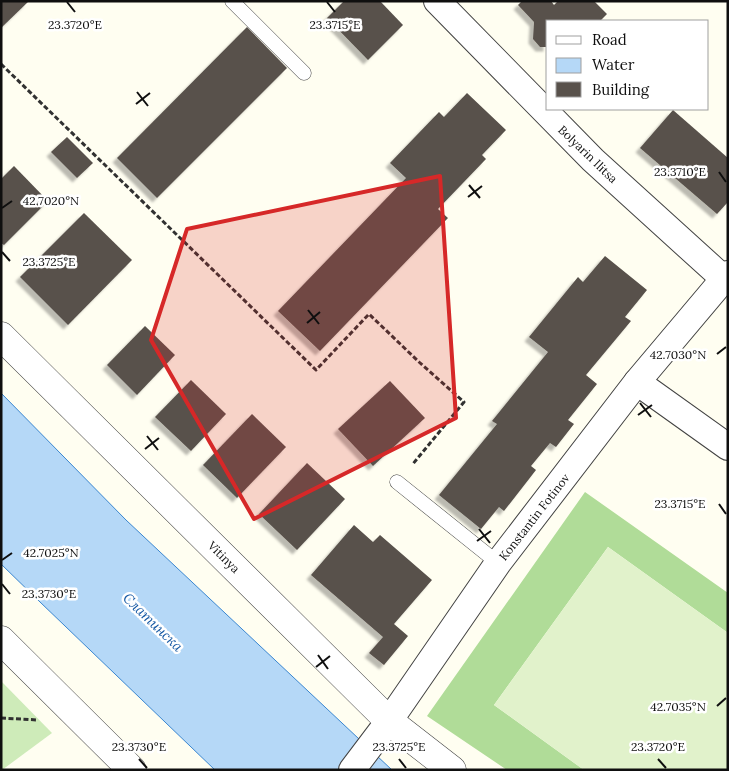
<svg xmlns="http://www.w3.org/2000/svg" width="729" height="771" viewBox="0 0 729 771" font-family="Lora,serif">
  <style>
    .green { fill: #ceebb9 }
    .forest { fill: #b0dc98 }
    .pitch { fill: #e1f2cb }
    .water { fill: #b5d8f7; stroke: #3a86d0 }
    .building { fill: #58514b; filter: url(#shadow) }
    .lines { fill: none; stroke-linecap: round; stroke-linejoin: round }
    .service-casing { stroke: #424242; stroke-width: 15 }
    .minor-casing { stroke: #424242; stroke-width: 28 }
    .tertiary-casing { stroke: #424242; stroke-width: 29 }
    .path { stroke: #313131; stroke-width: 3; stroke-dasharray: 5 2.5; stroke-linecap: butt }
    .service { stroke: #fff; stroke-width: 14 }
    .minor { stroke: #fff; stroke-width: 26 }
    .tertiary { stroke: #fff; stroke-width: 28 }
    .marked { fill: #d62828; fill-opacity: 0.2; stroke: #d62828; stroke-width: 4; stroke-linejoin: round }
    .ticks { fill: none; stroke: #0f0f0f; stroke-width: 2 }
    .labels { text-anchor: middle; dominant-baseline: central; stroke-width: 5; stroke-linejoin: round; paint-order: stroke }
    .street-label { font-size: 12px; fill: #0f0f0f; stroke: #fff }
    .water-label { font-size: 14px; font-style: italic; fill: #1558a4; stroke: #fff }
    .ticks-label { font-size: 12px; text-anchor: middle; fill: #0f0f0f; stroke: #fff; stroke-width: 5; stroke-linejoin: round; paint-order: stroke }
  </style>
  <defs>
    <filter id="shadow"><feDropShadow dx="-4.5" dy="4.5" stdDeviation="1" flood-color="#0004"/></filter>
  </defs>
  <rect width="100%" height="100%" fill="#fffef1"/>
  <!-- green -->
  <path class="green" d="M 1,681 L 52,733 L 2,770 L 1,770 Z"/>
  <!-- forest -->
  <path class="forest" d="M 585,492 L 728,593 L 728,633 L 608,547 L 494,705 L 584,770 L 507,770 L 427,716 Z"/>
  <!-- pitch -->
  <path class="pitch" d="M 608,547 L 728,633 L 728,770 L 584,770 L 494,705 Z"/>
  <!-- water -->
  <path class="water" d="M 1,393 L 126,520 L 392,770 L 215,770 L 40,602 L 1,564 Z"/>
  <!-- building -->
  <g class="building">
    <path d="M 1,1 L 29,1 L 1,28 Z"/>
    <path d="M 344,1 L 380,1 L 403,25 L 368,60 L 327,18 Z"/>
    <path d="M 522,1 L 551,1 L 554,5 L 558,1 L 594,1 L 607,14 L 600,21 L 548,21 L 548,47 L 540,47 L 533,39 L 534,22 L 518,5 Z"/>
    <path d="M 247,27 L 287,68 L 157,198 L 117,158 Z"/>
    <path d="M 467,93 L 506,130 L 482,155 L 486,159 L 438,209 L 448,218 L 320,351 L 278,311 L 406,178 L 390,163 L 439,112 L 444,117 Z"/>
    <path d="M 673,110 L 728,158 L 728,202 L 717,214 L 640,148 Z"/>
    <path d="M 67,137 L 93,163 L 77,178 L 51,152 Z"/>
    <path d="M 14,166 L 48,201 L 4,245 L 1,243 L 1,179 Z"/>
    <path d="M 84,213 L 132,260 L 68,325 L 20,277 Z"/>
    <path d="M 605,256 L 647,290 L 625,317 L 631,321 L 586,375 L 597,384 L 568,420 L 574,424 L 556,447 L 550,443 L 531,466 L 536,470 L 504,511 L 499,507 L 481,529 L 439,495 L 497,424 L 492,421 L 548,352 L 529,337 L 578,277 L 583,282 Z"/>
    <path d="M 145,326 L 175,355 L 137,395 L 107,365 Z"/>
    <path d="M 191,380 L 226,414 L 191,451 L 155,417 Z"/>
    <path d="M 390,381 L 425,418 L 373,466 L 338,429 Z"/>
    <path d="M 252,414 L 286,447 L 237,498 L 203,465 Z"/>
    <path d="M 307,463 L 345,499 L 297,550 L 259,514 Z"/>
    <path d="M 354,525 L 373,542 L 380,535 L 432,580 L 394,624 L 408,636 L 384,665 L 369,653 L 383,637 L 311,575 Z"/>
  </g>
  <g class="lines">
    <!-- service casing -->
    <g class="service-casing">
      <g id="service">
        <path d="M 232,1 L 304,73"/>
        <path d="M 397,482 L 498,563"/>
      </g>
    </g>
    <!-- minor casing -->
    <g class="minor-casing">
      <g id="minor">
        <path d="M 437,1 L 593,160 L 724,279"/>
        <path d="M 637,382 L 728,447"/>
        <path d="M 352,770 L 389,721 L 498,563 L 637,382 L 728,274"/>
      </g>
    </g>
    <!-- tertiary casing -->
    <g class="tertiary-casing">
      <g id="tertiary">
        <path d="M 1,336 L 389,721 L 452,770"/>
        <path d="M 1,640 L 132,770"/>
      </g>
    </g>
    <!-- path -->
    <g class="path">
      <path d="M 1,64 L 316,370 L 369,314 L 419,362 L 464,402 L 412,465"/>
      <path d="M 1,718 L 38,720"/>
    </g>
    <!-- service -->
    <use href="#service" class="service"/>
    <!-- minor -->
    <use href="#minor" class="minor"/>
    <!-- tertiary -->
    <use href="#tertiary" class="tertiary"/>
  </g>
  <!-- marked area -->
  <path class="marked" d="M 440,176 L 456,418 L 254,519 L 151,340 L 187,229 Z"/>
  <!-- ticks -->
  <path class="ticks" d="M 67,2 L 75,12M 327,2 L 335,12M 137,92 L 148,106M 136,104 L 150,93M 719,172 L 726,182M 469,185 L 480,198M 468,197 L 482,186M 2,208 L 12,201M 2,252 L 10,261M 308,310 L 319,324M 307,323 L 320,312M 717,354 L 726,347M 640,403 L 651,417M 638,415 L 652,405M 147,436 L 158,450M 145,449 L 159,438M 719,504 L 726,514M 479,529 L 490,543M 477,541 L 491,531M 2,560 L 12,553M 2,584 L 10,594M 318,655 L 328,669M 316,667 L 330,656M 717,706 L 726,698M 139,759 L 147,768M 399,759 L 406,768M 658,759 L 666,768"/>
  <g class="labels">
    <!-- street labels -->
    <g class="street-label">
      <text transform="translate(588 154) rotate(44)">Bolyarin Ilitsa</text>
      <text transform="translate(534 517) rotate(-52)">Konstantin Fotinov</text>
      <text transform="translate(224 557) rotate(45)">Vitinya</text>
    </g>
    <!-- water labels -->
    <g class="water-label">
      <text transform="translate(153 622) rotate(44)">Слатинска</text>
    </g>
  </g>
  <g class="ticks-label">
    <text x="335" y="29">23.3715°E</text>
    <text x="75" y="29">23.3720°E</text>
    <text x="680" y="176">23.3710°E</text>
    <text x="51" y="205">42.7020°N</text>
    <text x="49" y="266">23.3725°E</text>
    <text x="678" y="359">42.7030°N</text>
    <text x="680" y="508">23.3715°E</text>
    <text x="51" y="557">42.7025°N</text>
    <text x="49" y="598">23.3730°E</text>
    <text x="678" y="711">42.7035°N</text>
    <text x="139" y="751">23.3730°E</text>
    <text x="399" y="751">23.3725°E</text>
    <text x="658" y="751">23.3720°E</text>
  </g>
  <!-- border -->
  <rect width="729" height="771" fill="none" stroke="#0f0f0f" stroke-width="5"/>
  <!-- legend -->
  <rect x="546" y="20" width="162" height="90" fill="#ffffff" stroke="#9f9f9f"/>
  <rect x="556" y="36" width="25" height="8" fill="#ffffff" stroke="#9f9f9f"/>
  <text x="592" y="45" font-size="15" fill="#0f0f0f">Road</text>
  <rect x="556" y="58" width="25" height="15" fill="#b5d8f7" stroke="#9f9f9f"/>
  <text x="592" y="70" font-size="15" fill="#0f0f0f">Water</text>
  <rect x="556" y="82" width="25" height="15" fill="#58514b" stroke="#9f9f9f"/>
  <text x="592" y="95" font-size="15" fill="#0f0f0f">Building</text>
</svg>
